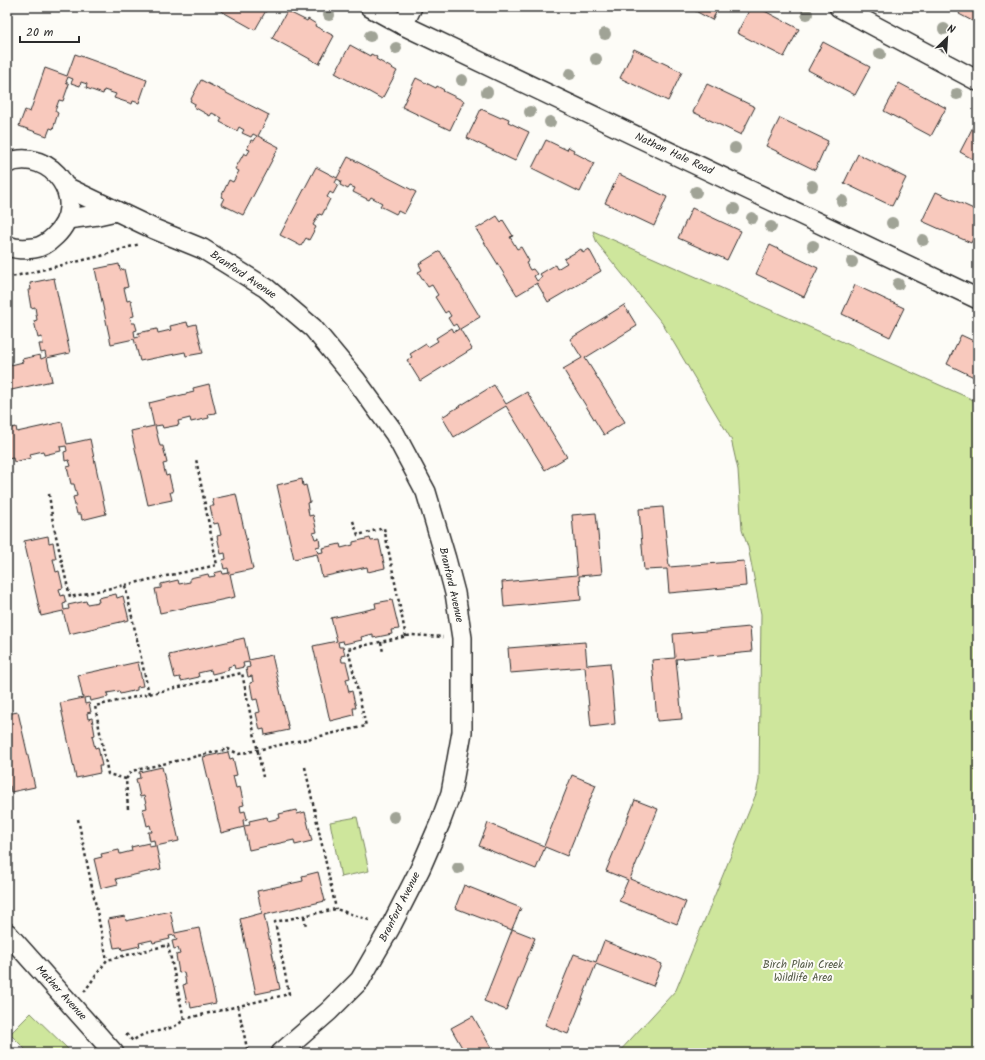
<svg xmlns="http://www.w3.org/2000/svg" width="985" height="1060" viewBox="0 0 985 1060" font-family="Kalam,sans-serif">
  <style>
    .green { fill: #cee69c; stroke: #7c8864 }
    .building { fill: #f8c9bd; stroke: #2b2b2b }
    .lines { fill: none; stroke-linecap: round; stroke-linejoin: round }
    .minor-casing { stroke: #2b2b2b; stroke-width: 22 }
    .path { stroke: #2b2b2b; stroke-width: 2.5; stroke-dasharray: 3 3; stroke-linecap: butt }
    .minor { stroke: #fdfcf7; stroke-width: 19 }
    .tree { fill: #a0a396 }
    .labels { text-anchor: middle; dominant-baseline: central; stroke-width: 4; stroke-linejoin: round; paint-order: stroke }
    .street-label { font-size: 11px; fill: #2b2b2b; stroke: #fdfcf7 }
    .park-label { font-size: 11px; fill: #545a47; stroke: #fdfcf7 }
  </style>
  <rect width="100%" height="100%" fill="#fdfcf7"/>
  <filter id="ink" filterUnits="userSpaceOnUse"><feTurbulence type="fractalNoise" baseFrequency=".025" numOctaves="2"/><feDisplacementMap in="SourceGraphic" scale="8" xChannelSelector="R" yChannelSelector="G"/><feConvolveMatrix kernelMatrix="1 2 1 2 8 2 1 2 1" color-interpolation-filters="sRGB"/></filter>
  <g filter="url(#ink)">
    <!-- green -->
    <g class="green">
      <path d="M 593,231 L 978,402 L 978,1053 L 618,1053 L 676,990 L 756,794 L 759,780 L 761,614 L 748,547 L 742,530 L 738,470 L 731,439 L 662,323 L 597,243 L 594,235 Z"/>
      <path d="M 357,817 L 369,871 L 341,877 L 330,822 Z"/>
      <path d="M 31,1013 L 69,1050 L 66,1053 L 29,1053 L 10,1034 Z"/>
    </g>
    <!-- building -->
    <g class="building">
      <path d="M 214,7 L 268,7 L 255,30 Z"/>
      <path d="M 688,7 L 719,7 L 712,20 Z"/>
      <path d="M 751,7 L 757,7 L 799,29 L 784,57 L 737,33 Z"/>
      <path d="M 962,7 L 978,7 L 978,24 L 959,14 Z"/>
      <path d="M 287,11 L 307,21 L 308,19 L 316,24 L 315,26 L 334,36 L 319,64 L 272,38 Z"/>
      <path d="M 823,42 L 870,67 L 855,95 L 808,70 Z"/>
      <path d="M 350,45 L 370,56 L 371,54 L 377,57 L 376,59 L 397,71 L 382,99 L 335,73 Z"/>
      <path d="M 634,49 L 682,72 L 668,101 L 620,78 Z"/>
      <path d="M 75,54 L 147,80 L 139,103 L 133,101 L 132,104 L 114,98 L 116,94 L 104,90 L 103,94 L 86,88 L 87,84 L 81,82 L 80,86 L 71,83 L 73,79 L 68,77 L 66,82 L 69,84 L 63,101 L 59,100 L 55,111 L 58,113 L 53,129 L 50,128 L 47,136 L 19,126 L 25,110 L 30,112 L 45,68 L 67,76 Z"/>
      <path d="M 416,78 L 436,88 L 437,86 L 444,90 L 443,91 L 464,101 L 450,130 L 402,107 Z"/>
      <path d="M 201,80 L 269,115 L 258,136 L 279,147 L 243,215 L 221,204 L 224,198 L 221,197 L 229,180 L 233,182 L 239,171 L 235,169 L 244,153 L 247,155 L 250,150 L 247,149 L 251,140 L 254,141 L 257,136 L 253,134 L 251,137 L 242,133 L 244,130 L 239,127 L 237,131 L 220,122 L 222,118 L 212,113 L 210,116 L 194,107 L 195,104 L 190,101 Z"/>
      <path d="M 899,83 L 946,108 L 931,136 L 884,111 Z"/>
      <path d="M 707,84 L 755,107 L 741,135 L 693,112 Z"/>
      <path d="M 481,109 L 501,118 L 502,116 L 509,119 L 508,122 L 529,132 L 515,161 L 467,138 Z"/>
      <path d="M 780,118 L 828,141 L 815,170 L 766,146 Z"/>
      <path d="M 975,123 L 978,125 L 978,162 L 960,152 Z"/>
      <path d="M 546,140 L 567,150 L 568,147 L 574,150 L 573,152 L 594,163 L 580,192 L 532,168 Z"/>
      <path d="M 858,154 L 906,178 L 892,206 L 844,183 Z"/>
      <path d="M 348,157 L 416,192 L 404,214 L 398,211 L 396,214 L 380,206 L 382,203 L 371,197 L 369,200 L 353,192 L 355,188 L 350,186 L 348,189 L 340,185 L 341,181 L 337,179 L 335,183 L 338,185 L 333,194 L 330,192 L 327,197 L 330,199 L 322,215 L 319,214 L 313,225 L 316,227 L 309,240 L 306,238 L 301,246 L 280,235 L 316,167 L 337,178 Z"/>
      <path d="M 619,174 L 667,197 L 654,226 L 605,203 Z"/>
      <path d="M 936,192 L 978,211 L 978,228 L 971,243 L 922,221 Z"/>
      <path d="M 692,208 L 741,231 L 727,260 L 678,238 Z"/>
      <path d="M 497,216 L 501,222 L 503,220 L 513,236 L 510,237 L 517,249 L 521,247 L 529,261 L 526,263 L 530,270 L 533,269 L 537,274 L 534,276 L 537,281 L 542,277 L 540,274 L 555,265 L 557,269 L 567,263 L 564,259 L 581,249 L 583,253 L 589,249 L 601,271 L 548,302 L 537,283 L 517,295 L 476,229 Z"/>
      <path d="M 770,245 L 818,268 L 804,297 L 756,274 Z"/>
      <path d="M 440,251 L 480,317 L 460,329 L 472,349 L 420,381 L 407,360 L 412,357 L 410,354 L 426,344 L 428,347 L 438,341 L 436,338 L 452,328 L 454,332 L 459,329 L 456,324 L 453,326 L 448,318 L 451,316 L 448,311 L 445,313 L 435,297 L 438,295 L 432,285 L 428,287 L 418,272 L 422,270 L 419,264 Z"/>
      <path d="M 119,264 L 120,270 L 124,269 L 128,287 L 124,288 L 127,301 L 131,300 L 134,316 L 130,317 L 132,323 L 135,323 L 137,330 L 134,331 L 135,338 L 139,337 L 138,333 L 157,329 L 158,333 L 171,330 L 170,326 L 187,322 L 188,326 L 196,324 L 203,353 L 186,356 L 185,352 L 140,361 L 134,339 L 111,344 L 95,269 Z"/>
      <path d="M 54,278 L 70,353 L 47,358 L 52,381 L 7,391 L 8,396 L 7,396 L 7,363 L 10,362 L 11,365 L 23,362 L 22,359 L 40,355 L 41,359 L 46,357 L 45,352 L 41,353 L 39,344 L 43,344 L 42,337 L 38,338 L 34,321 L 37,320 L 35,307 L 31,308 L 28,290 L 31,290 L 30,283 Z"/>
      <path d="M 855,285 L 904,308 L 890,337 L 842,314 Z"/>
      <path d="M 624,305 L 637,326 L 585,358 L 625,422 L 604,435 L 563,369 L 582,358 L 570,339 Z"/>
      <path d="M 961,335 L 978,343 L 978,379 L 947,364 Z"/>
      <path d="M 209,384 L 216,413 L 208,414 L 209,418 L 191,422 L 190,418 L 178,421 L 179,425 L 163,428 L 162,425 L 155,426 L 160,446 L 163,446 L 167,463 L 163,464 L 166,476 L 169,475 L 173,492 L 170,492 L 172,500 L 148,505 L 131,431 L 154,426 L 149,403 L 194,392 L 193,388 Z"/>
      <path d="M 494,385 L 506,404 L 527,392 L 567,457 L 545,470 L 506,406 L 454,437 L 442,417 Z"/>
      <path d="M 62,422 L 67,444 L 90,439 L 106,514 L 82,520 L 81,514 L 77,514 L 73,497 L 77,496 L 74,484 L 71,484 L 67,467 L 71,466 L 69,460 L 65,461 L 64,452 L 67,451 L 66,446 L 60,447 L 61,451 L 44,455 L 43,451 L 30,454 L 31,458 L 14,462 L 13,458 L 7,459 L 7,429 L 16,427 L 17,432 Z"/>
      <path d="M 302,479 L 303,486 L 306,485 L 310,502 L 307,503 L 309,516 L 313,515 L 317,532 L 313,533 L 315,539 L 319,538 L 320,546 L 316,547 L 318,553 L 323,552 L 322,548 L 340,544 L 341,548 L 353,545 L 353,542 L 370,538 L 371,541 L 379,540 L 385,568 L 368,572 L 367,567 L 322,577 L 317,554 L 294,559 L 277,485 Z"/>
      <path d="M 236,494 L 253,569 L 230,574 L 235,597 L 160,613 L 155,589 L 161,588 L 161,584 L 178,580 L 179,584 L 190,582 L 190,578 L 208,574 L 209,577 L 215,576 L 214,573 L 222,571 L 223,574 L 229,573 L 228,568 L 224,569 L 222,560 L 226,559 L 225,553 L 221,554 L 217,536 L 221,535 L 218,523 L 214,524 L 210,506 L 214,506 L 212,499 Z"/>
      <path d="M 663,507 L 669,567 L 744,561 L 746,586 L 669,593 L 667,569 L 644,570 L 639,509 Z"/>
      <path d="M 596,513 L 602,574 L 579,576 L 581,600 L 504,607 L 502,582 L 577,575 L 572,515 Z"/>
      <path d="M 48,536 L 49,543 L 53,542 L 56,559 L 53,559 L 56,572 L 59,571 L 63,588 L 59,589 L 61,596 L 64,595 L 66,603 L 63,604 L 64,610 L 69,609 L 68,605 L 86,601 L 87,604 L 99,602 L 98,598 L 116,594 L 117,598 L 123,596 L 129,620 L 69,634 L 63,611 L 41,616 L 24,541 Z"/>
      <path d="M 392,600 L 399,629 L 391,630 L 392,634 L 373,638 L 373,634 L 361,637 L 362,640 L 344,644 L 343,641 L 338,642 L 339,647 L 343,647 L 345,655 L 341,656 L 342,662 L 346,662 L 350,678 L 346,679 L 349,692 L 352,691 L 356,708 L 353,708 L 354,715 L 330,721 L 313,646 L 337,641 L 331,618 L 376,608 L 375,603 Z"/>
      <path d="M 750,627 L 752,652 L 676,659 L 682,719 L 657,721 L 652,660 L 675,658 L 673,634 Z"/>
      <path d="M 244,638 L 249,660 L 272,655 L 289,730 L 265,735 L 264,729 L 260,730 L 256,713 L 260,712 L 257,699 L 253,700 L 250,683 L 253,682 L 252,676 L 248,677 L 246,668 L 250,667 L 249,662 L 243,663 L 244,667 L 235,669 L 234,665 L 228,667 L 229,670 L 212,674 L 211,670 L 198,673 L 199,677 L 181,681 L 180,677 L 175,678 L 169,655 Z"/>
      <path d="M 585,642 L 587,665 L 610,663 L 615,724 L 591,727 L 585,667 L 510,673 L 508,648 Z"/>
      <path d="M 138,662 L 143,686 L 137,687 L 137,690 L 120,694 L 119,691 L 107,693 L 108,697 L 90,701 L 89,697 L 84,698 L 85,704 L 89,703 L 91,712 L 87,713 L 88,719 L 92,718 L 95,735 L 92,736 L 95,748 L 98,747 L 102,766 L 99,766 L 100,773 L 76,778 L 60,703 L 83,698 L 78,675 Z"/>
      <path d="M 18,712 L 35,787 L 11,792 L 10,786 L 7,786 L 7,714 Z"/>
      <path d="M 228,752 L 230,759 L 233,758 L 237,775 L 233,776 L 236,788 L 240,787 L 244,805 L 240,806 L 241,812 L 245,811 L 247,819 L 243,820 L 244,826 L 250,825 L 249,821 L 267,817 L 268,821 L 280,818 L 279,814 L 296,810 L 297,814 L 305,812 L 312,841 L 295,845 L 294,840 L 249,850 L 244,827 L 221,833 L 203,757 Z"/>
      <path d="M 162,767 L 179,841 L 156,846 L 161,869 L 116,879 L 118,884 L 101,888 L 94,859 L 102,857 L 101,854 L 119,850 L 120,854 L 132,851 L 131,847 L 149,843 L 149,847 L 155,846 L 154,840 L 150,841 L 148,832 L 152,832 L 150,825 L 147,826 L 143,809 L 147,808 L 144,796 L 140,797 L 136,779 L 140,778 L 139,772 Z"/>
      <path d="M 572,775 L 596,785 L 567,856 L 545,847 L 536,869 L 479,846 L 488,823 L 544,846 Z"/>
      <path d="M 635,800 L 658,809 L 630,879 L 686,902 L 677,924 L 619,901 L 628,880 L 606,871 Z"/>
      <path d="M 318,872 L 325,901 L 264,915 L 280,989 L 256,994 L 240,919 L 262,913 L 257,891 L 303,881 L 302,876 Z"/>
      <path d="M 464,885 L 521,908 L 512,929 L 535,938 L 506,1010 L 484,1001 L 512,930 L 455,908 Z"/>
      <path d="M 170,911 L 175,933 L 199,928 L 216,1003 L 191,1008 L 190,1002 L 187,1003 L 183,985 L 186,984 L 184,972 L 179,973 L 176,955 L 180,954 L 178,948 L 174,949 L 172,941 L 177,940 L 175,935 L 169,936 L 170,939 L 153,943 L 152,940 L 139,943 L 140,946 L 122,950 L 121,947 L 114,948 L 108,919 L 125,916 L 126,921 Z"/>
      <path d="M 604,941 L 662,964 L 653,986 L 596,964 L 568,1034 L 545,1025 L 574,954 L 596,962 Z"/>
      <path d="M 473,1016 L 494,1053 L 465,1053 L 451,1028 Z"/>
    </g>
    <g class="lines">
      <!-- minor casing -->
      <g class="minor-casing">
        <g id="minor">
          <path d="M 370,7 L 403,25 L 978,299"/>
          <path d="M 839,7 L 978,81"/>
          <path d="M 403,25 L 412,7"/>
          <path d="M 7,163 C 52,146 91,202 55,236 C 50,241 42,247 34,248 C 25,249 15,250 7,245"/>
          <path d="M 66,187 L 154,229 L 203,249 L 266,288 L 313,328 L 356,380 L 395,434 L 426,492 L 446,559 L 455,593 L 462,638 L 462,732 L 451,793 L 440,823 L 420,869 L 390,928 L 360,980 L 329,1011 L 281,1053"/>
          <path d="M 67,219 L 98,215 L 116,211"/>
          <path d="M 7,933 L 114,1053"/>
        </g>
      </g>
      <!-- path -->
      <g class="path">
        <path d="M 7,278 L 101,256 L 129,247 L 140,244"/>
        <path d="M 49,494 L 53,523 L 70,597 L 125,585 L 149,694"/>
        <path d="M 353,521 L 358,535 L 384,528 L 406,637"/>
        <path d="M 125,585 L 217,565 L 196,459"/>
        <path d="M 381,642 L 383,652"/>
        <path d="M 305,767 L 336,909"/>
        <path d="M 126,779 L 108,774 L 95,706 L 242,673 L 263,777"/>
        <path d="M 128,809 L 126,779 L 132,771 L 228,749 L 239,754 L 366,726 L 348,649 L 412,635 L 443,637"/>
        <path d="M 78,819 L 107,960"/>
        <path d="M 304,916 L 306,926"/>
        <path d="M 84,992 L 107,960 L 168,945 L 184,1019"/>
        <path d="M 238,1006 L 248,1053"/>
        <path d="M 126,1034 L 133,1041 C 147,1028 172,1034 184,1019 L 289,994 L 275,922 L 336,909 L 372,921"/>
      </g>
      <!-- minor -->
      <use href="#minor" class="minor"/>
    </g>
    <!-- trees -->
    <g class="tree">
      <circle cx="807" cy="14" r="6"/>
      <circle cx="329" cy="15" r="6"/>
      <circle cx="944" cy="29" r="6"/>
      <circle cx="605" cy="34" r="6"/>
      <circle cx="370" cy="36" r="6"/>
      <circle cx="396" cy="48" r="6"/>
      <circle cx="880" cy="54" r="6"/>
      <circle cx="596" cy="59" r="6"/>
      <circle cx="570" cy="74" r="6"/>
      <circle cx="462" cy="80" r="6"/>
      <circle cx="487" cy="92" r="6"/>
      <circle cx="957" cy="94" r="6"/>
      <circle cx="530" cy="112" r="6"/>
      <circle cx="550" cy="122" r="6"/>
      <circle cx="735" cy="148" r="6"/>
      <circle cx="812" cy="186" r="6"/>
      <circle cx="696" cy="192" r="6"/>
      <circle cx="842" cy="201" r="6"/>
      <circle cx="734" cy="209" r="6"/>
      <circle cx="752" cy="218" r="6"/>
      <circle cx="892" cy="223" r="6"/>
      <circle cx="771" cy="227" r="6"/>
      <circle cx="923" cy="240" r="6"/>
      <circle cx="813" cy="246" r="6"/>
      <circle cx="852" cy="262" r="6"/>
      <circle cx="898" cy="284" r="6"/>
      <circle cx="394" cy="817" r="6"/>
      <circle cx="458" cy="868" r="6"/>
    </g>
  </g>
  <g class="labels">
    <!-- street labels -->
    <g class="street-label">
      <text transform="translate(674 154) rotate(25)">Nathan Hale Road</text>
      <text transform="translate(243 275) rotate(34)">Branford Avenue</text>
      <text transform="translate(451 585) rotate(77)">Branford Avenue</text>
      <text transform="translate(400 907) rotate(-63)">Branford Avenue</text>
      <text transform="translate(61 993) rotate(48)">Mather Avenue</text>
    </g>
    <!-- park labels -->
    <g class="park-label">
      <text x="803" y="965">Birch Plain Creek<tspan x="803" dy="13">Wildlife Area</tspan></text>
    </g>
  </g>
  <!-- margin -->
  <rect width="985" height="1060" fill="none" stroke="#fdfcf7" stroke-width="24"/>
  <rect x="12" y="12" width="961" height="1036" fill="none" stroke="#2b2b2b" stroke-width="1.5" filter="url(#ink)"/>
  <!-- north arrow -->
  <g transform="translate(947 38) rotate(25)" stroke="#fdfcf7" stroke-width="3" paint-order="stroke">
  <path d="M0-3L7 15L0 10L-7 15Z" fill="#2b2b2b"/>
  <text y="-6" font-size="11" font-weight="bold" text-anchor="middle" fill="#2b2b2b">N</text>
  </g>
  <!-- scale -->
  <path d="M20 36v6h59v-6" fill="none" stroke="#2b2b2b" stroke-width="2"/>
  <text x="26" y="36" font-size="12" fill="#2b2b2b" stroke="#fdfcf7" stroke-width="3" paint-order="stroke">20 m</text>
</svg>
